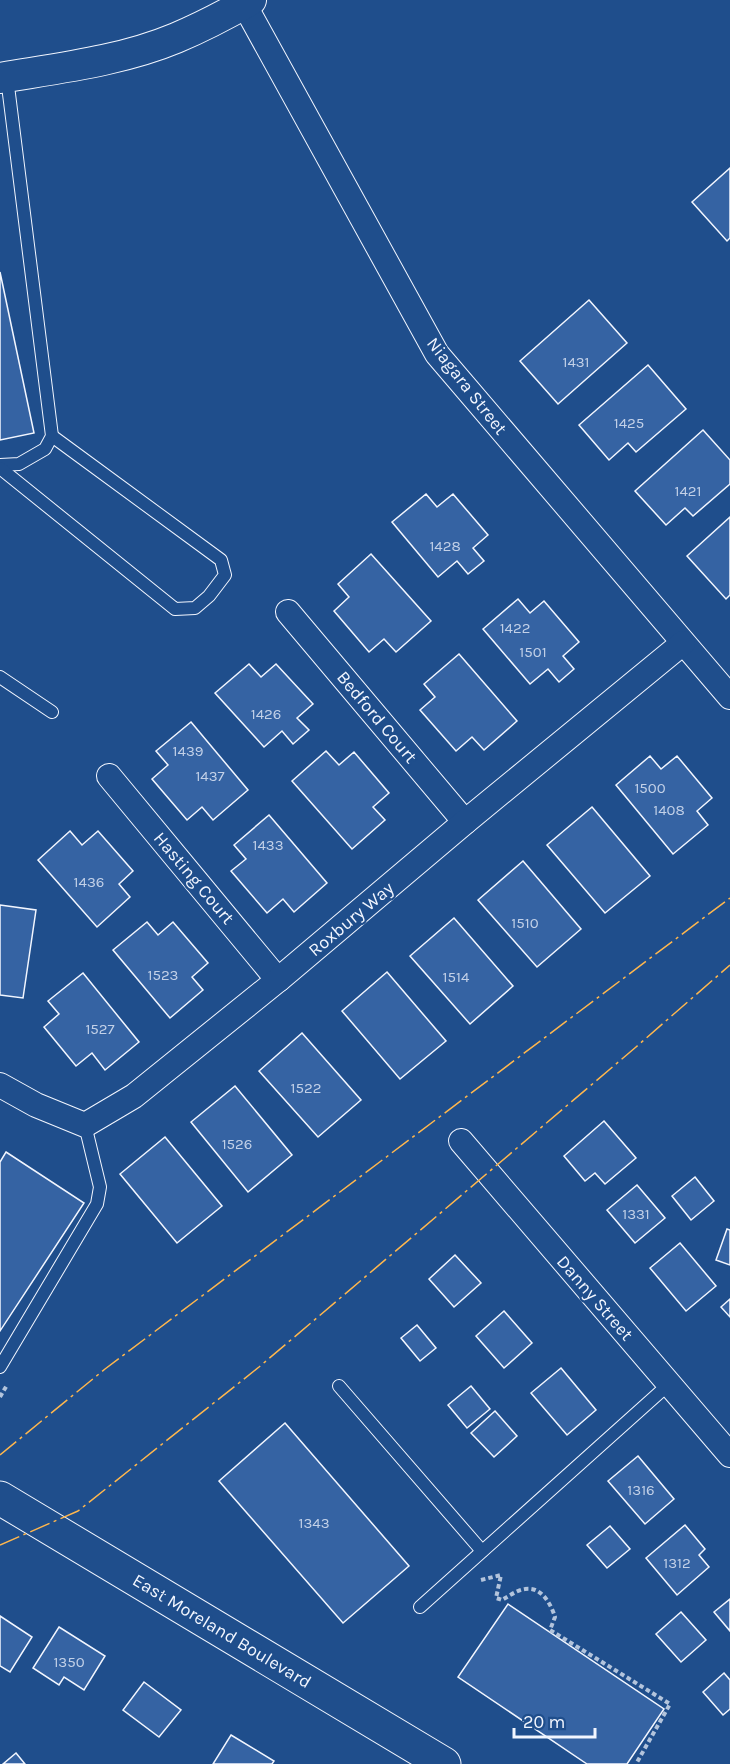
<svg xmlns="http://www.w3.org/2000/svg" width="730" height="1764" viewBox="0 0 730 1764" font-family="Karla,sans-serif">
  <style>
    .building { fill: #3563a3; stroke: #f2f6ff; stroke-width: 1.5 }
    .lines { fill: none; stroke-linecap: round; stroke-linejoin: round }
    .service-casing { stroke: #f2f6ff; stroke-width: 14 }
    .minor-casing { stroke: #f2f6ff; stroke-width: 26 }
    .tertiary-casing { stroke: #f2f6ff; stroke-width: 32 }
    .secondary-casing { stroke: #f2f6ff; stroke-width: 35 }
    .path { stroke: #b3c4dc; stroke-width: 4; stroke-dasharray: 4.5 3; stroke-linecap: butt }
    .service { stroke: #1f4e8c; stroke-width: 12 }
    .minor { stroke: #1f4e8c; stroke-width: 24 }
    .tertiary { stroke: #1f4e8c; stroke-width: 30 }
    .secondary { stroke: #1f4e8c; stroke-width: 33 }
    .power { stroke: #ffb74d; stroke-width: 1.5; stroke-dasharray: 21 4.5 3 4.5; stroke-linecap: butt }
    .labels { text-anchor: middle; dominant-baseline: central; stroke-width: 4.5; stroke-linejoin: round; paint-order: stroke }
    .number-label { font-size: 15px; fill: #c3d1e8 }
    .street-label { font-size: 18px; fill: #f2f6ff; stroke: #1f4e8c }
  </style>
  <rect width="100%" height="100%" fill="#1f4e8c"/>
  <!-- building -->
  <g class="building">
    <path d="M 730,168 L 730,238 L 727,241 L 692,202 Z"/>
    <path d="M 0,272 L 34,433 L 0,440 Z"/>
    <path d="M 589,300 L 627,343 L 558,404 L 520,361 Z"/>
    <path d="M 648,365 L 686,409 L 636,452 L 628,443 L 609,460 L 579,425 Z"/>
    <path d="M 703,430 L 730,460 L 730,484 L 693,516 L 685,508 L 666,525 L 635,491 Z"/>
    <path d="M 426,494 L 437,507 L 453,494 L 488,535 L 473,548 L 484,561 L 468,574 L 457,561 L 438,577 L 392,522 Z"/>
    <path d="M 730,517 L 730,595 L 726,599 L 687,556 Z"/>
    <path d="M 371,554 L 431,621 L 396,652 L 384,639 L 369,652 L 334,611 L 349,597 L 338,584 Z"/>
    <path d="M 518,599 L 530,613 L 544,601 L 579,642 L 563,656 L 574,669 L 559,682 L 548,669 L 530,684 L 483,629 Z"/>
    <path d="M 459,654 L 517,721 L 484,750 L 472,737 L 456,751 L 420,710 L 435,697 L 424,684 Z"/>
    <path d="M 249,664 L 261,677 L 276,664 L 313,704 L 297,718 L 309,730 L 293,744 L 282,731 L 264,747 L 215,693 Z"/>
    <path d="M 191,722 L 248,790 L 213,820 L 202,807 L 187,820 L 152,779 L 168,765 L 156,751 Z"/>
    <path d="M 326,751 L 339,765 L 354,752 L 389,793 L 373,807 L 385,820 L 352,849 L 292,781 Z"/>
    <path d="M 650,756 L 661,769 L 677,756 L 712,798 L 697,811 L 708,825 L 673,854 L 616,785 Z"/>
    <path d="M 592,807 L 650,876 L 605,913 L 547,845 Z"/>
    <path d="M 269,815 L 327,883 L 294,912 L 283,899 L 267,913 L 231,871 L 246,859 L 234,845 Z"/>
    <path d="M 70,831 L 82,845 L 98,831 L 133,871 L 119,884 L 130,897 L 97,927 L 38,860 Z"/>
    <path d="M 523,861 L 581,929 L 537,967 L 478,900 Z"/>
    <path d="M 0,905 L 36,910 L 23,998 L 0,995 Z"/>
    <path d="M 454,918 L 513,986 L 470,1024 L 410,956 Z"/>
    <path d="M 147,922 L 158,935 L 173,922 L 208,963 L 192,977 L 203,990 L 170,1018 L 113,950 Z"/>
    <path d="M 387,972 L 446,1041 L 400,1079 L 342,1011 Z"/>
    <path d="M 83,973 L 139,1042 L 105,1070 L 92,1053 L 76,1066 L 44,1027 L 59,1014 L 48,1001 Z"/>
    <path d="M 302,1033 L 361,1100 L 318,1137 L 259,1071 Z"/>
    <path d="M 235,1086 L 292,1155 L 248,1192 L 191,1122 Z"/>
    <path d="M 604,1121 L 636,1158 L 605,1184 L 595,1173 L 585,1181 L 564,1156 Z"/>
    <path d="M 165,1137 L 222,1206 L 177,1243 L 120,1174 Z"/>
    <path d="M 6,1152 L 84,1203 L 0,1331 L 0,1162 Z"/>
    <path d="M 695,1177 L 714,1201 L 691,1220 L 672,1196 Z"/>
    <path d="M 637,1185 L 665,1218 L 635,1243 L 607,1210 Z"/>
    <path d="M 727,1229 L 730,1230 L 730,1265 L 716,1260 Z"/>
    <path d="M 680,1243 L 716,1286 L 686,1311 L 650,1268 Z"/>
    <path d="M 455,1255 L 481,1283 L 454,1307 L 429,1279 Z"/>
    <path d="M 730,1299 L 730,1317 L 721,1307 Z"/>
    <path d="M 504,1311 L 532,1343 L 504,1368 L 476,1336 Z"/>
    <path d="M 417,1325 L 436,1348 L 420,1361 L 401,1338 Z"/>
    <path d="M 561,1368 L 596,1410 L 567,1435 L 531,1393 Z"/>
    <path d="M 471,1386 L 490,1409 L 467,1428 L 448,1405 Z"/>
    <path d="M 495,1411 L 517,1436 L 494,1457 L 471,1433 Z"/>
    <path d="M 285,1423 L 409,1566 L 343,1623 L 219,1481 Z"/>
    <path d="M 638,1456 L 674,1499 L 645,1524 L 608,1481 Z"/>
    <path d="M 685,1525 L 705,1549 L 699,1555 L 709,1567 L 677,1595 L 646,1558 Z"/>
    <path d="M 610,1526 L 630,1549 L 607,1568 L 587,1545 Z"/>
    <path d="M 730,1599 L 730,1631 L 714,1612 Z"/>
    <path d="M 508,1604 L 664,1709 L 627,1764 L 587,1764 L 458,1677 Z"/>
    <path d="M 681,1612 L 706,1640 L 681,1662 L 656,1634 Z"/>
    <path d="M 0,1616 L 32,1637 L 10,1672 L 0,1666 Z"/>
    <path d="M 59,1627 L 105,1656 L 84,1690 L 64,1677 L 59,1685 L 33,1668 Z"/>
    <path d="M 724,1673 L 730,1680 L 730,1709 L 723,1715 L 703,1692 Z"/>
    <path d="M 144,1682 L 181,1710 L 159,1737 L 123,1710 Z"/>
    <path d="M 231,1735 L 274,1761 L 272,1764 L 213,1764 Z"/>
    <path d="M 16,1753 L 25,1764 L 3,1764 Z"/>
  </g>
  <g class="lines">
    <!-- service casing -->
    <g class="service-casing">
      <g id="service">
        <path d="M 0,465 L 19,464 L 45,449 L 52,436 L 7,78"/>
        <path d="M 0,468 L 175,609 L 195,608 L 209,596 L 225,575 L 221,560 L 52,436"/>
        <path d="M 0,677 L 52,712"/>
        <path d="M 0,1367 L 97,1204 L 100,1187 L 85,1125"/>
        <path d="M 339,1386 L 482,1551"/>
        <path d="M 420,1607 L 669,1384"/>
      </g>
    </g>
    <!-- minor casing -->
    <g class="minor-casing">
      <g id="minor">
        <path d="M 244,4 L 437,354 L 730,697"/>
        <path d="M 288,612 L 465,822"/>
        <path d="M 109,776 L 278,980"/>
        <path d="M 0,1085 L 36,1105 L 85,1125 L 134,1096 L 278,980 L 465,822 L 683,643"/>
        <path d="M 461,1141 L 730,1455"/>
      </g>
    </g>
    <!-- tertiary casing -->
    <g class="tertiary-casing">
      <path id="tertiary" d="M 0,78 C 59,68 121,61 176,38 C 202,27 227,14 251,0"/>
    </g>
    <!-- secondary casing -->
    <g class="secondary-casing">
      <path id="secondary" d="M 0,1498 L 444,1764"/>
    </g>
    <!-- path -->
    <g class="path">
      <path d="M 0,1397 L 7,1385"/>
      <path d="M 481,1580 L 501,1575 L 496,1598 L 502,1600 C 509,1596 517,1590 525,1589 C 541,1586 551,1604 555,1617 L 550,1630 L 670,1704 L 636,1764"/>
    </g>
    <!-- service -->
    <use href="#service" class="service"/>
    <!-- minor -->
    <use href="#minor" class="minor"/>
    <!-- tertiary -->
    <use href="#tertiary" class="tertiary"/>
    <!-- secondary -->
    <use href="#secondary" class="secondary"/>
    <!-- power -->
    <g class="power">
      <path d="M 0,1455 L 105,1369 L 730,898"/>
      <path d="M 0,1545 L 78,1511 L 259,1367 L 636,1047 L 730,965"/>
    </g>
  </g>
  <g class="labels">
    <!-- number labels -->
    <g class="number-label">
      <text x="576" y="362">1431</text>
      <text x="629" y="423">1425</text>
      <text x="688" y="491">1421</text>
      <text x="445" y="546">1428</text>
      <text x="515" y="628">1422</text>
      <text x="533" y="652">1501</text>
      <text x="266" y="714">1426</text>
      <text x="188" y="751">1439</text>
      <text x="210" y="776">1437</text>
      <text x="650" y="788">1500</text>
      <text x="669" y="810">1408</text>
      <text x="268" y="845">1433</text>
      <text x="89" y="882">1436</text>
      <text x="525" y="923">1510</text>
      <text x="163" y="975">1523</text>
      <text x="456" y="977">1514</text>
      <text x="100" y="1029">1527</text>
      <text x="306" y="1088">1522</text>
      <text x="237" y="1144">1526</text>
      <text x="636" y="1214">1331</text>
      <text x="641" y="1490">1316</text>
      <text x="314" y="1523">1343</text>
      <text x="677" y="1563">1312</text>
      <text x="69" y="1662">1350</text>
    </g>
    <!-- street labels -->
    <g class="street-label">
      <text transform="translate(467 386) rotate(52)">Niagara Street</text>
      <text transform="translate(377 717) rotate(50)">Bedford Court</text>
      <text transform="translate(194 878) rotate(50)">Hasting Court</text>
      <text transform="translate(351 919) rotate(-40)">Roxbury Way</text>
      <text transform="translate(595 1298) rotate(49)">Danny Street</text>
      <text transform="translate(222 1631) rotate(31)">East Moreland Boulevard</text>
    </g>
  </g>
  <!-- scale -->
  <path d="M514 1728v9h81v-9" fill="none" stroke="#f2f6ff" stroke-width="3"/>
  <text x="523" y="1728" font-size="18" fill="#f2f6ff" stroke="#1f4e8c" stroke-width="4.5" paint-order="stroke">20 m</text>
</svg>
